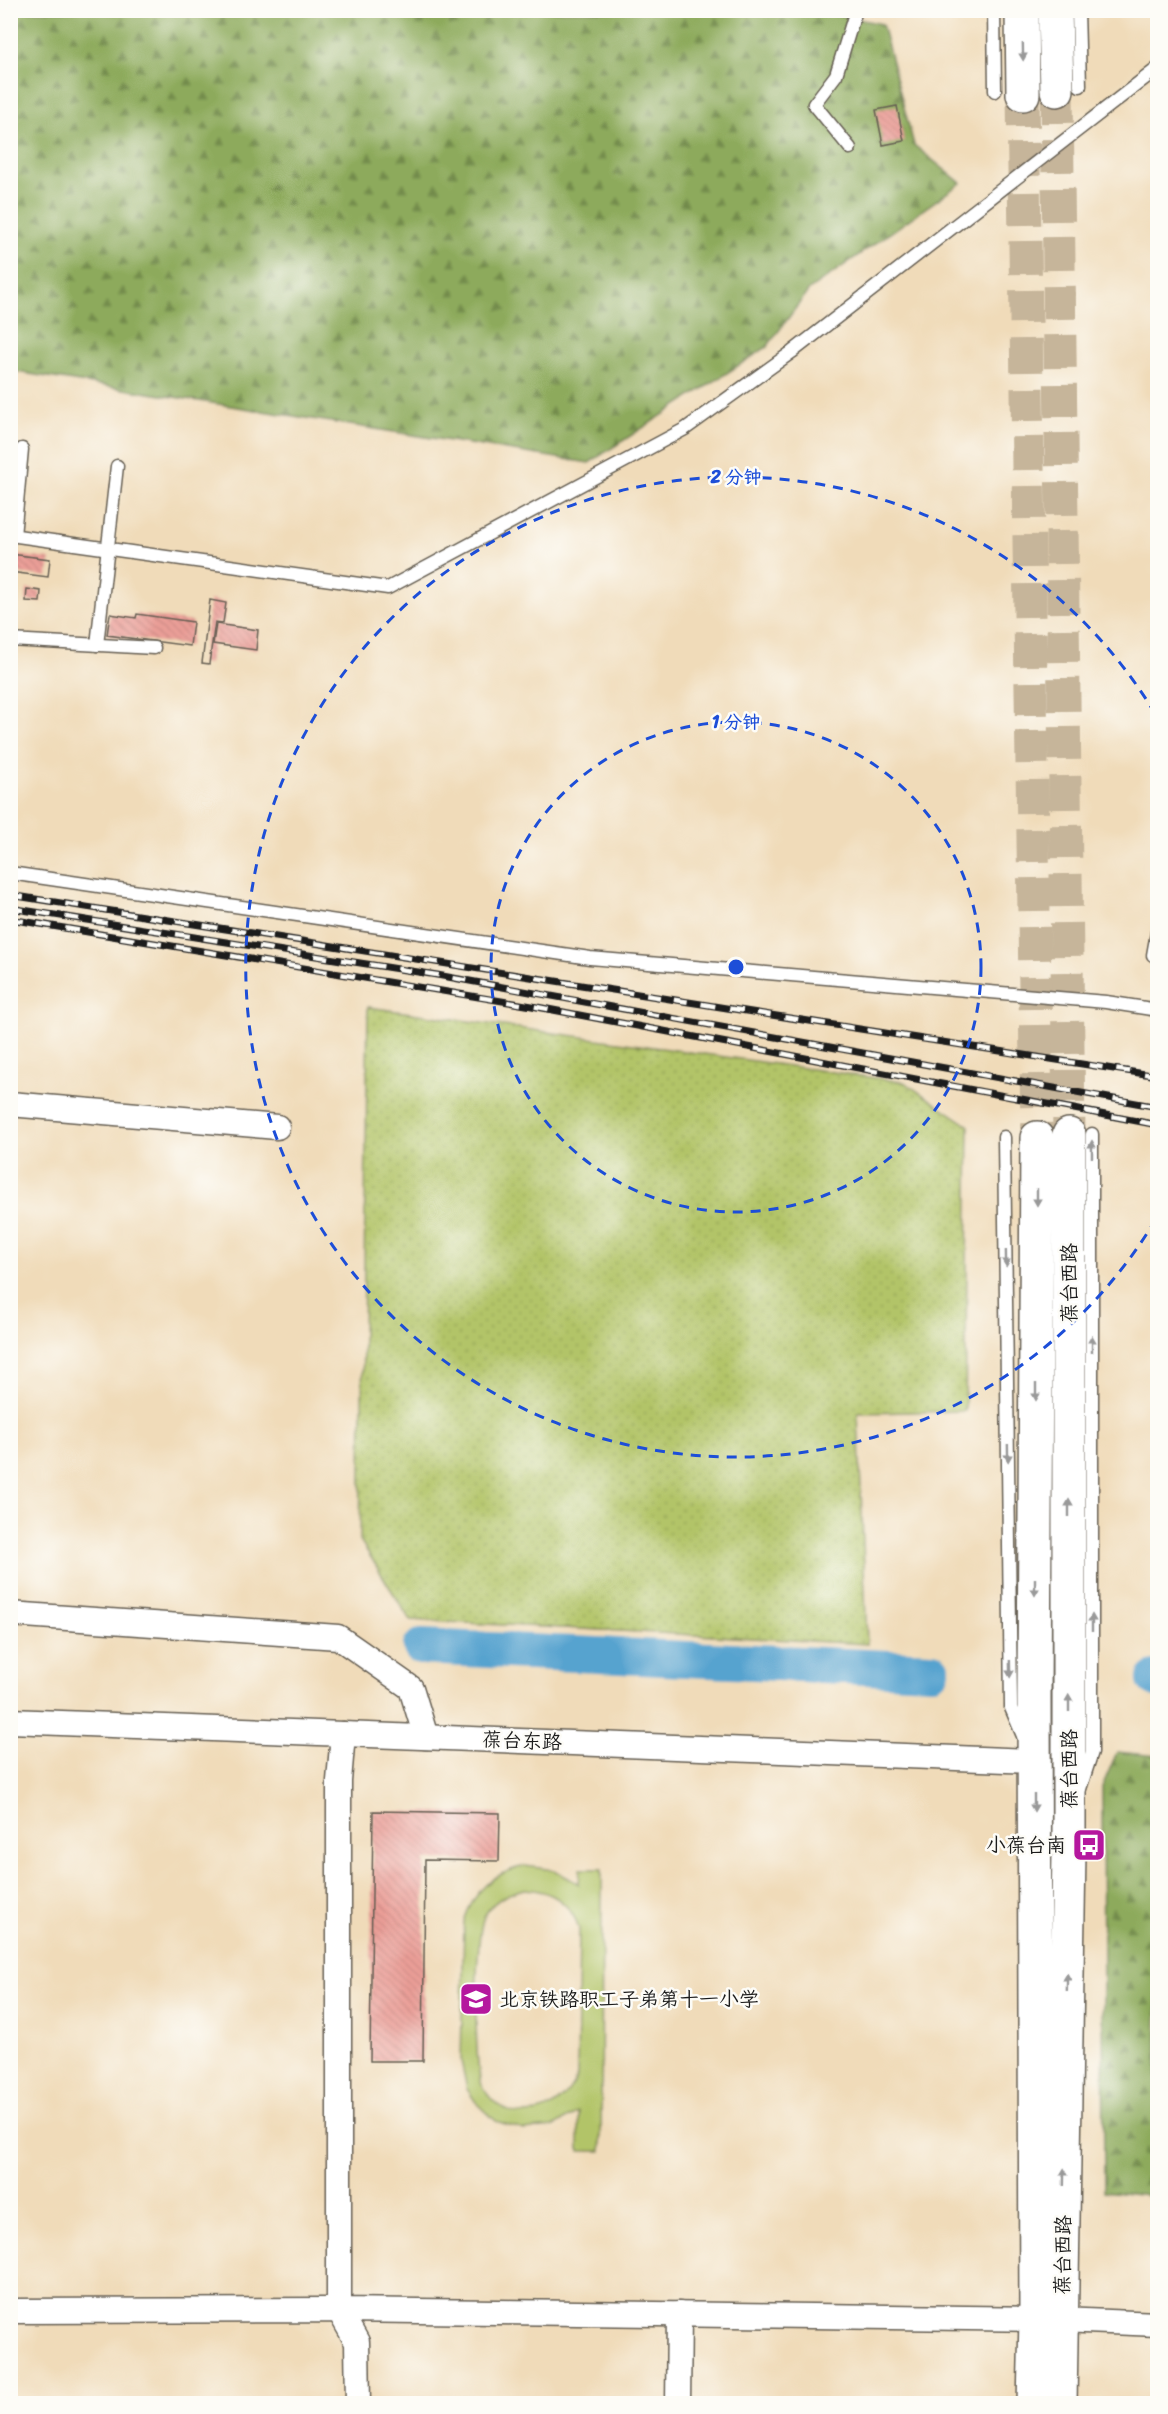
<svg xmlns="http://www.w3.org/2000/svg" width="1168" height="2414" viewBox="0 0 1168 2414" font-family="Sriracha,'LXGW WenKai TC',sans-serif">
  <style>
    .grass { fill: #b2c468; stroke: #677042; stroke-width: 1.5; fill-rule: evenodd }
    .forest { fill: url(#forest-firs); stroke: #54633c; stroke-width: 1.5 }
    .park { fill: url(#park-dots); stroke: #677042; stroke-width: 1.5 }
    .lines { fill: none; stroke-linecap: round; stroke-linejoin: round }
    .river { stroke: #57a3cf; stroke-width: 36 }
    .building { fill: url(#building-back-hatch) }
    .secondary-tunnel { stroke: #c6b59a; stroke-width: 33; stroke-dasharray: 33 16; stroke-linecap: butt }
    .lane-casing { stroke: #665f53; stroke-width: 15 }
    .street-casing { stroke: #665f53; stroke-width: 27 }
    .secondary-casing { stroke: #665f53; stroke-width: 36 }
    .lane { stroke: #fff; stroke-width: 12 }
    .street { stroke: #fff; stroke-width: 24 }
    .secondary { stroke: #fff; stroke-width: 33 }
    .rail-casing { stroke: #1c1c1c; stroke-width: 7 }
    .rail { stroke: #fdfcf7; stroke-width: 4.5; stroke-dasharray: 14; stroke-linecap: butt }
    .oneway { fill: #999 }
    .ring { fill: none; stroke: #1d4ed8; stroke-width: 3; stroke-dasharray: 10 8 }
    .labels { text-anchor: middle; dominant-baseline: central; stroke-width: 5; stroke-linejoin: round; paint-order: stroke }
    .street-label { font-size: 20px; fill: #1c1c1c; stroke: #fdfcf7 }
    .poi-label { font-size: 20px; fill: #1c1c1c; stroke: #fdfcf7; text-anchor: end }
    .centre { fill: #1d4ed8; stroke: #fdfcf7; stroke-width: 3 }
    .ring-label { font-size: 18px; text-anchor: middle; font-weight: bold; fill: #1d4ed8; stroke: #fdfcf7; stroke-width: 5; stroke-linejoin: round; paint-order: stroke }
  </style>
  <defs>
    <pattern id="forest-firs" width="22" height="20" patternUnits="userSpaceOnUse" patternTransform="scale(1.5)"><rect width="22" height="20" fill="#8daa5c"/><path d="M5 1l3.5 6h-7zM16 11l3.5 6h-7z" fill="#728a4b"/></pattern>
    <pattern id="park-dots" width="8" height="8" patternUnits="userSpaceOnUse" patternTransform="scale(1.5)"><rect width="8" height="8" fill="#b2c468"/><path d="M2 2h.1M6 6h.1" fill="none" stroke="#98a85a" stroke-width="1.8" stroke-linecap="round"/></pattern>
    <pattern id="building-back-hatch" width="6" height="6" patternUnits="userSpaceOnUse" patternTransform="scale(1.5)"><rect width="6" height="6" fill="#eb9f98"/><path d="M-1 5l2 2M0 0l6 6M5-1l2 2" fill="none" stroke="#c98882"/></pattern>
  </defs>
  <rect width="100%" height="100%" fill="#fdfcf7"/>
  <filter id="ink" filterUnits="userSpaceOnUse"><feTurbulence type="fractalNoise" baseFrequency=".0167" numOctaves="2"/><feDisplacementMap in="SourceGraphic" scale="12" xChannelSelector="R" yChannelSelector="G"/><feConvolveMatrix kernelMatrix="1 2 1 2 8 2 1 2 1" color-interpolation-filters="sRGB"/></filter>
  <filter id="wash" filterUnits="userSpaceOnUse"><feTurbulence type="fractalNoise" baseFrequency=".008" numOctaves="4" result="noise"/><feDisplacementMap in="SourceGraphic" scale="24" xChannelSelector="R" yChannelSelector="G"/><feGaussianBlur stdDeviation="1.35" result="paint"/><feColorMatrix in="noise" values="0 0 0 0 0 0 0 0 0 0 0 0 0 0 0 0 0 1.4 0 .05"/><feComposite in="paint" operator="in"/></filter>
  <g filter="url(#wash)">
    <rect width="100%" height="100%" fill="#f0dbb9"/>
    <!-- grass -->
    <path class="grass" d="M 525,1866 L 554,1870 L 579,1884 L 580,1869 L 602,1869 L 601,2151 L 579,2151 L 579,2112 L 553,2127 L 524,2130 L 496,2121 L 475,2101 L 467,2089 L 461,2061 L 464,1921 C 474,1890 493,1873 525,1866 ZM 524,1889 C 552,1890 570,1902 579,1928 L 577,2076 C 560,2119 504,2130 482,2085 C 473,2065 475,1936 484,1917 C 492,1901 507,1893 524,1889 Z"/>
    <!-- forest -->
    <g class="forest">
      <path d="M 10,11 L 818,11 L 882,24 L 914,145 L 961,183 L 809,290 L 767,347 L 589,463 L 11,371 Z"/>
      <path d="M 1117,1752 L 1157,1756 L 1157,2197 L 1104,2191 L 1102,1787 Z"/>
    </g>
    <!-- park -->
    <path class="park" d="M 368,1007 L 904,1082 L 969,1126 L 965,1411 L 858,1413 L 867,1644 L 410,1620 L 360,1540 Z"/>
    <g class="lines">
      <!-- river -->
      <g class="river">
        <path d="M 421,1647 L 932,1670"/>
        <path d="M 1155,1679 L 1158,1679"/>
      </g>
    </g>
    <g id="blocks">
      <!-- building -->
      <g class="building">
        <path d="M 897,106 L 904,141 L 883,145 L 876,110 Z"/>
        <path d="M 10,554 L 50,559 L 48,577 L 10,572 Z"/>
        <path d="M 27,589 L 41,591 L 40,602 L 26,601 Z"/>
        <path d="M 210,600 L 226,603 L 223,623 L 215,622 L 209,664 L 202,663 Z"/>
        <path d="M 110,614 L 136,618 L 137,614 L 193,622 L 190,646 L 107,635 Z"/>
        <path d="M 216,624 L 258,630 L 256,650 L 213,644 Z"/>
        <path d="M 373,1811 L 500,1813 L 499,1861 L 425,1860 L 423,2061 L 370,2061 Z"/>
      </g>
    </g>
  </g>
  <g filter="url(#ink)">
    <use href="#blocks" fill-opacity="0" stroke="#665f53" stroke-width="1.5"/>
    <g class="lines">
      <!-- secondary-tunnel -->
      <g class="secondary-tunnel">
        <path d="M 1057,90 L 1069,1135"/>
        <path d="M 1023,94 L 1037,1138"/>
      </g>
      <!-- lane casing -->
      <g class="lane-casing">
        <g id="lane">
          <path d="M 994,10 L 995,91"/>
          <path d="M 1078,10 L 1080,86"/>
          <path d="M 850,148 L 814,104 L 836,75 L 856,10"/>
          <path d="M 10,535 L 388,588 L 685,429 L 792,352 L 1158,68"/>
          <path d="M 14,536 L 22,449"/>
          <path d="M 10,640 L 154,648"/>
          <path d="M 97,645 L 117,466"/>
          <path d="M 10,873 L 590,958 L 1106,1002 L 1158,1010"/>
          <path d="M 1153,955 L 1158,927"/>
          <path d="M 1004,1137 L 1011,1708 L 1023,1736"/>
          <path d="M 1080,1789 L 1092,1752 L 1092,1134"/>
        </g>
      </g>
      <!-- street casing -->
      <g class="street-casing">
        <g id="street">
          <path d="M 10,1104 L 277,1127"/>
          <path d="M 10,1614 L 338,1637 L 411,1688 L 426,1737"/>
          <path d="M 10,1721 L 1034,1761"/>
          <path d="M 343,1734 L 339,1781 L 339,2310 L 1036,2319 L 1158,2324"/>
          <path d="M 10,2311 L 339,2310 L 357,2342 L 358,2404"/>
          <path d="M 678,2404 L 679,2314"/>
        </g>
      </g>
      <!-- secondary casing -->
      <g class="secondary-casing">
        <g id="secondary">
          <path d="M 1022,10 L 1023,94"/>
          <path d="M 1055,10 L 1057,90"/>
          <path d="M 1034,2404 L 1036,2319 L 1034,1699 L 1037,1138"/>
          <path d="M 1060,2404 L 1069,1852 L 1069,1135"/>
        </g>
      </g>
      <!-- lane -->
      <use href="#lane" class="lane"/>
      <!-- street -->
      <use href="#street" class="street"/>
      <!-- secondary -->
      <use href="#secondary" class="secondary"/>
      <!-- rail casing -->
      <g class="rail-casing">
        <g id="rail">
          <path d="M 10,895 L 1158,1076"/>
          <path d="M 10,908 L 437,975 L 1158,1107"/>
          <path d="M 10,919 L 532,1006 L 1158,1125"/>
        </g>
      </g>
      <!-- rail -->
      <use href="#rail" class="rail"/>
    </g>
    <!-- one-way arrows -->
    <defs><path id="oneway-solid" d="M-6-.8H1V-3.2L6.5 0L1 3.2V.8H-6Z" transform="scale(1.5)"/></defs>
    <g class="oneway">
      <use href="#oneway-solid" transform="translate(1023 52) rotate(89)"/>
      <use href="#oneway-solid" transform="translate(1092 1149) rotate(-90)"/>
      <use href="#oneway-solid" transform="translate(1037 1197) rotate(90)"/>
      <use href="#oneway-solid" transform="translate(1006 1258) rotate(89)"/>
      <use href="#oneway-solid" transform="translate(1092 1344) rotate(-90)"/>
      <use href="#oneway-solid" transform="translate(1036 1392) rotate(90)"/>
      <use href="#oneway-solid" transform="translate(1008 1453) rotate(89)"/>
      <use href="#oneway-solid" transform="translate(1069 1508) rotate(-90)"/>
      <use href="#oneway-solid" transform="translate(1035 1587) rotate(90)"/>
      <use href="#oneway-solid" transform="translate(1092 1623) rotate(-90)"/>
      <use href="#oneway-solid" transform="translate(1010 1669) rotate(89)"/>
      <use href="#oneway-solid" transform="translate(1069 1703) rotate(-90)"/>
      <use href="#oneway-solid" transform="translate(1034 1803) rotate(90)"/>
      <use href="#oneway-solid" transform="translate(1067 1982) rotate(-89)"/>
      <use href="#oneway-solid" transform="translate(1064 2177) rotate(-89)"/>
    </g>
  </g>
  <!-- distance rings -->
  <g class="ring">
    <circle cx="736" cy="967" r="245"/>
    <path d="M1156 1219A490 490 0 1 1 1156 715"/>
  </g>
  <!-- icons -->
  <defs>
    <g id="bus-square" transform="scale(1.725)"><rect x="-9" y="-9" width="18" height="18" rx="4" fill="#b5179e" stroke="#fdfcf7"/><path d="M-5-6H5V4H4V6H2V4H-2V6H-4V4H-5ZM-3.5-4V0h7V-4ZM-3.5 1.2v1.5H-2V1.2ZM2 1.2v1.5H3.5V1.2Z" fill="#fff"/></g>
    <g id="school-square" transform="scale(1.725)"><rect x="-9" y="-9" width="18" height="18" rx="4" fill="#b5179e" stroke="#fdfcf7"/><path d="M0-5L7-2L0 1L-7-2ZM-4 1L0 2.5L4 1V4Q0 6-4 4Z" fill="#fff"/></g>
  </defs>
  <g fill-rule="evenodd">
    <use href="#bus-square" x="1089" y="1845"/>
    <use href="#school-square" x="476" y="1999"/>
  </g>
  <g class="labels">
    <!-- street labels -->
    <g class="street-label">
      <text transform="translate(1069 1283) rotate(-90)">葆台西路</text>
      <text transform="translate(522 1741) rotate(2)">葆台东路</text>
      <text transform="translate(1069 1769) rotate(-90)">葆台西路</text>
      <text transform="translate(1063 2255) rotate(-89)">葆台西路</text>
    </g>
    <!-- poi labels -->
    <g class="poi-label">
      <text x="1066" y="1845">小葆台南</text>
      <text x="499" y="1999" text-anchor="start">北京铁路职工子弟第十一小学</text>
    </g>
  </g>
  <circle cx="736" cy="967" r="9" class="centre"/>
  <g class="ring-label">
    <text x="736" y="483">2 分钟</text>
    <text x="736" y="728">1 分钟</text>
  </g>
  <!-- margin -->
  <rect width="1168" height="2414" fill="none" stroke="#fdfcf7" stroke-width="36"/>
</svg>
